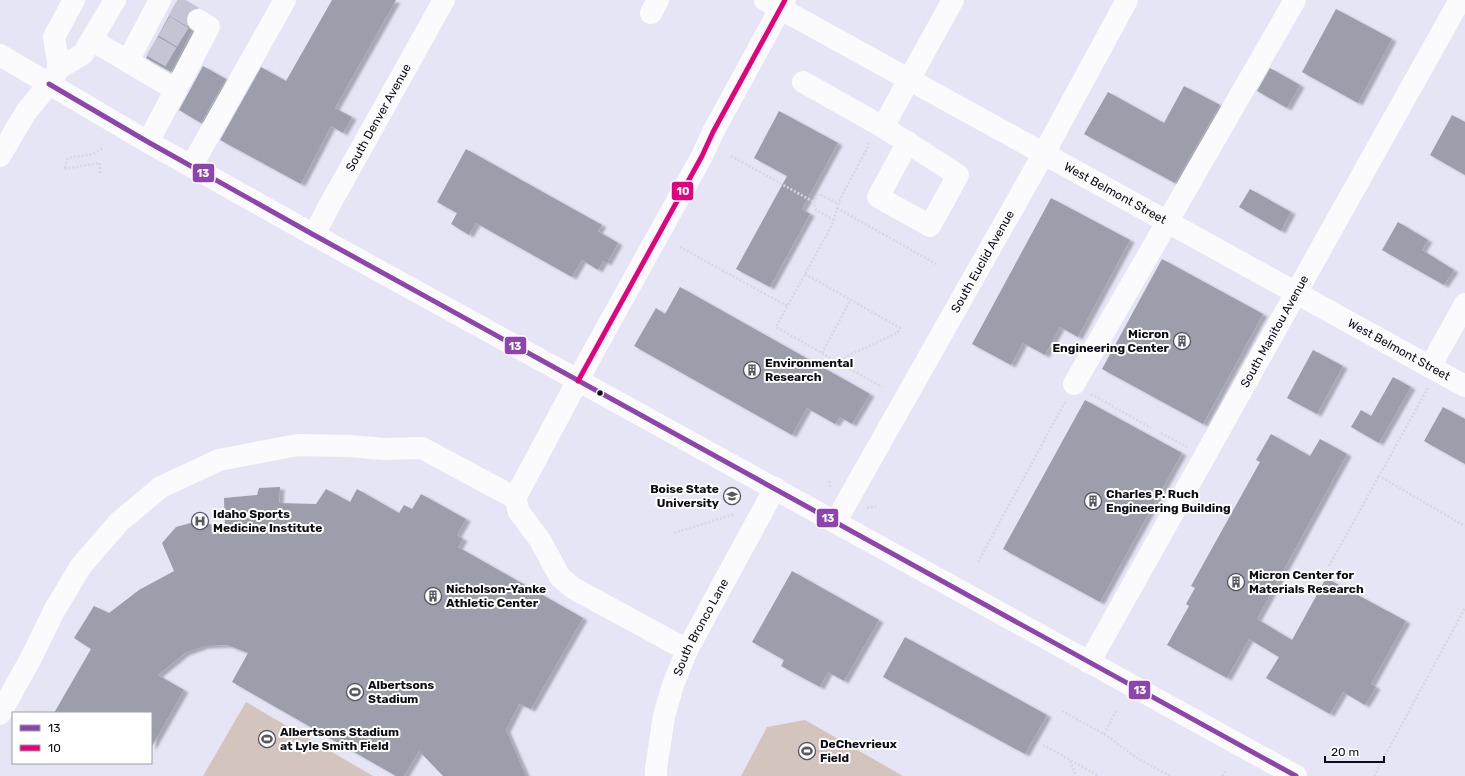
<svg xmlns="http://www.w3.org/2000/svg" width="1465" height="776" viewBox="0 0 1465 776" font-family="Rubik,sans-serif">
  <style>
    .green { fill: #d4c4be }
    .building { fill: #9d9eac; filter: url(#shadow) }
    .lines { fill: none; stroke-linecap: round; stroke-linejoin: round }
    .minor-tunnel { stroke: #c4c4d4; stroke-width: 22; stroke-dasharray: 22 11; stroke-linecap: butt }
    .path { stroke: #d8d9de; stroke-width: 2.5; stroke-dasharray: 2 2; stroke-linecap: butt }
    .minor { stroke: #fbfbfe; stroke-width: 22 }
    .major { stroke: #fbfbfe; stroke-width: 22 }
    .bus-1-casing { stroke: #fff; stroke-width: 8 }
    .bus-2-casing { stroke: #fff; stroke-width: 8 }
    .bus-1 { stroke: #8e44ad; stroke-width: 5 }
    .bus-2 { stroke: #e5007d; stroke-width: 5 }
    .bus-dot { fill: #0b0c16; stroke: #fff; stroke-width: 1.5 }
    .labels { text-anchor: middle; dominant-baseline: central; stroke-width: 4; stroke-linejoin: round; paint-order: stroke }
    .street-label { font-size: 12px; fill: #0b0c16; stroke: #fff }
    .poi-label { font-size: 12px; font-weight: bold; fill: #0b0c16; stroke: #fff; text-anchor: start }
    .line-badge { stroke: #fff; stroke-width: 1.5 }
    .badge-label { font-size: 11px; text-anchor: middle; font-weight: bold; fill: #fff }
  </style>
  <defs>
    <filter id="shadow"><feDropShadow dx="4.5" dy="2.5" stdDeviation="1" flood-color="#0004"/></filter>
  </defs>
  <rect width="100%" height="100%" fill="#e5e5f6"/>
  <!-- green -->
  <g class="green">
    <path d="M 246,702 L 373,776 L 203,776 Z"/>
    <path d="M 805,720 L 903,776 L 741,776 L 767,727 Z"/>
  </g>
  <!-- building -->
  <g class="building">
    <path d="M 332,0 L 396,0 L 335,108 L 352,117 L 343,133 L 331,126 L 301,184 L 220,140 L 261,67 L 286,81 Z"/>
    <path d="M 176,3 L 190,11 L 187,14 L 186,20 L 187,26 L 192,31 L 171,72 L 146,58 Z"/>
    <path d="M 1336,9 L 1392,39 L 1358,103 L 1302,72 Z"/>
    <path d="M 203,66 L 226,79 L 201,123 L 179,110 Z"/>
    <path d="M 1270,68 L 1300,85 L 1287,108 L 1257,91 Z"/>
    <path d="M 1184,86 L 1220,105 L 1175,183 L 1084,134 L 1108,92 L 1164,123 Z"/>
    <path d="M 779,111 L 838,143 L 802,209 L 810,214 L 770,287 L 736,269 L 787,176 L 754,158 Z"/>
    <path d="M 1452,115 L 1465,122 L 1465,175 L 1430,155 Z"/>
    <path d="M 466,149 L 602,225 L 598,231 L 618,243 L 607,263 L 603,261 L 598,270 L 582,260 L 572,277 L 476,223 L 469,235 L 451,224 L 457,213 L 437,202 Z"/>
    <path d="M 1250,189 L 1291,212 L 1281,231 L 1239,207 Z"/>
    <path d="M 1051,198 L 1130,240 L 1078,337 L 1060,327 L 1045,355 L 1023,343 L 1011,365 L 972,344 Z"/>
    <path d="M 1398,222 L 1428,240 L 1422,250 L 1454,270 L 1444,285 L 1382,250 Z"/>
    <path d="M 1162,259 L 1263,314 L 1203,424 L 1102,369 Z"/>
    <path d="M 680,287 L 870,394 L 852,424 L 840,417 L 835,424 L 807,408 L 792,435 L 634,346 L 656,308 L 665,314 Z"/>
    <path d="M 1313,350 L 1343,366 L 1317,414 L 1287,398 Z"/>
    <path d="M 1393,377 L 1411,387 L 1379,443 L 1351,427 L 1361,410 L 1371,416 Z"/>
    <path d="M 1085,400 L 1182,453 L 1100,602 L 1003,549 Z"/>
    <path d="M 1443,407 L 1465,419 L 1465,464 L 1424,441 Z"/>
    <path d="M 1271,434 L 1310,456 L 1320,439 L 1347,454 L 1257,619 L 1292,640 L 1326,578 L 1406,621 L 1371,684 L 1376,687 L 1365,705 L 1343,692 L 1330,714 L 1266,678 L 1279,657 L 1249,639 L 1227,678 L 1167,645 L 1189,606 L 1186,604 L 1195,588 L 1191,586 L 1260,462 L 1256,460 Z"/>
    <path d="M 280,487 L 279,503 L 316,504 L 326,489 L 350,502 L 357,489 L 399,513 L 404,505 L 412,509 L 421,494 L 466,519 L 457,535 L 463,539 L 458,547 L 583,618 L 531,709 L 519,704 L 506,730 L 526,776 L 443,776 L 419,751 L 404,776 L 396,776 L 232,682 L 248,653 L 227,645 L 204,646 L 185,653 L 158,675 L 184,690 L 151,748 L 151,713 L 54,713 L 91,649 L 74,638 L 94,606 L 109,613 L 139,590 L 174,571 L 162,543 L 176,527 L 198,521 L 225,528 L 224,498 L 257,495 L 259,488 Z"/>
    <path d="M 792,571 L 879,620 L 844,681 L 828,672 L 820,687 L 781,666 L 784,660 L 752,642 Z"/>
    <path d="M 905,637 L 1047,715 L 1025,754 L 883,677 Z"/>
  </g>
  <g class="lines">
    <!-- minor-tunnel -->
    <g class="minor-tunnel">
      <path d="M 174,6 L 198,20"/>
      <path d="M 164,26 L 187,40"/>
      <path d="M 152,46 L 176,60"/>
    </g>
    <!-- path -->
    <g class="path">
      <path d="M 868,143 L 869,145 L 840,199 L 833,223 L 776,327 L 882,387"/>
      <path d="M 731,156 L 814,202"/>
      <path d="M 100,173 L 100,163 L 64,169 L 68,158 L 93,154 L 102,149"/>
      <path d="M 837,208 L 936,264"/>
      <path d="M 834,220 L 816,210 L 814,202 L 819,194 L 839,204"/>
      <path d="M 680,247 L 787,306"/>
      <path d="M 805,274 L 900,328 L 897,333 L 837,361"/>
      <path d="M 822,353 L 851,299"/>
      <path d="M 1428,388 L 1379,476 L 1465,526"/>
      <path d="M 1091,394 L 1151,428"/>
      <path d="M 1161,433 L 1187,447"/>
      <path d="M 829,481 L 830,487"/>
      <path d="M 867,508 L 876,506"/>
      <path d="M 674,533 L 735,514"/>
      <path d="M 978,562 L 1065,402"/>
      <path d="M 1329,566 L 1379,476"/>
      <path d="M 1062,711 L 1104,734 L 1137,758 L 1170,776"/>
      <path d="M 1104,734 L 1117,709"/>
      <path d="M 1043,745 L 1099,776"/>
      <path d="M 1070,761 L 1076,776"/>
      <path d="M 1222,776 L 1226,769"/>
      <path d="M 1374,776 L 1465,608"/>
    </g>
    <!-- minor -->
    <g class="minor">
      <path id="s1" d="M 765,0 L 1465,386"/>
      <path d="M 651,13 L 658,0"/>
      <path d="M 92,40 L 176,90"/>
      <path d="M 0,55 L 148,142 L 314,235 L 1296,776"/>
      <path d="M 128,61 L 160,0"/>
      <path d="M 803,82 L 883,127 L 953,0"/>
      <path d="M 883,127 L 958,175 L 930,226 L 878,197 L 908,142"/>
      <path d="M 148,142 L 209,27 L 198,20"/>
      <path d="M 192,165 L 285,0"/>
      <path id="s2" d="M 314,235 L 329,206 L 444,0"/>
      <path d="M 1430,367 L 1465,304"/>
      <path d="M 1074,384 L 1295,0"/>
      <path id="s3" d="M 836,521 L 1044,153 L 1127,0"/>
      <path d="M 687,650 L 573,588 L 560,577 L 540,540 L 519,512 L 515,498 L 591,356 L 702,156 L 713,132 L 785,0"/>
      <path id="s4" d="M 1089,663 L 1460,0"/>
      <path d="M 0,714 L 31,658 L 54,611 L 81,566 L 119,522 L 161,487 L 219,460 L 297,445 L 350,446 L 384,449 L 422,448 L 515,498"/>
      <path id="s5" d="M 656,776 L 656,769 L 664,716 L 673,685 L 687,650 L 775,488"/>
    </g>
    <!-- major -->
    <g class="major">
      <path d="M 59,68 L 54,37 L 74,0"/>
      <path d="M 0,156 L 26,112 L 49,84 L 59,68 L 83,54 L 115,0"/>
    </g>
    <!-- bus-1 casing -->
    <g class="bus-1-casing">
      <path id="bus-1" d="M 49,84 L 148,142 L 314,235 L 1296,776"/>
    </g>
    <!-- bus-2 casing -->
    <g class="bus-2-casing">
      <path id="bus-2" d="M 578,381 L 702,156 L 713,132 L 785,0"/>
    </g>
    <!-- bus-1 -->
    <use href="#bus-1" class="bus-1"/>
    <!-- bus-2 -->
    <use href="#bus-2" class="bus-2"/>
  </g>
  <!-- icons -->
  <defs>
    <g id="building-ring" transform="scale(0.9)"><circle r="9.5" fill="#fff" stroke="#575864" stroke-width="1.5"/><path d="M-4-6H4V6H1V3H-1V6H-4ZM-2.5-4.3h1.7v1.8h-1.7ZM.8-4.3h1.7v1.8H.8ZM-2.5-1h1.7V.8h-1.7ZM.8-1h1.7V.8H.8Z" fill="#575864"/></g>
    <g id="university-ring" transform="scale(0.9)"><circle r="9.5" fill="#fff" stroke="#575864" stroke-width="1.5"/><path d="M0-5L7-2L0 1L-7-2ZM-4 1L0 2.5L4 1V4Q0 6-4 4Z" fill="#575864"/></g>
    <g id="hospital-ring" transform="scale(0.9)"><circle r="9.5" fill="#fff" stroke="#575864" stroke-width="1.5"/><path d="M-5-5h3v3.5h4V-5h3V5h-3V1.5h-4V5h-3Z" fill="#575864"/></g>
    <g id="stadium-ring" transform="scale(0.9)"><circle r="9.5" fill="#fff" stroke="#575864" stroke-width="1.5"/><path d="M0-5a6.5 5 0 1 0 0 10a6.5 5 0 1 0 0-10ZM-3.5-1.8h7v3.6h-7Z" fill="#575864"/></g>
  </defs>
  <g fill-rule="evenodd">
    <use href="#building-ring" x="1182" y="341"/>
    <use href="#building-ring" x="752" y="370"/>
    <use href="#university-ring" x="732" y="496"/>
    <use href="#building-ring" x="1093" y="501"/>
    <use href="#hospital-ring" x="200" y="521"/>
    <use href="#building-ring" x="1236" y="582"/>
    <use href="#building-ring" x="433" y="596"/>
    <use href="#stadium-ring" x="355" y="692"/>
    <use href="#stadium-ring" x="267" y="739"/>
    <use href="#stadium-ring" x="807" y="751"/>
  </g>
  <!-- markers -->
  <circle class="bus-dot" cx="600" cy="393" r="3.5"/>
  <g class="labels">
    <!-- street labels -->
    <g class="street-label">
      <text stroke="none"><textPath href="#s2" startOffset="134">South Denver Avenue</textPath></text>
      <text stroke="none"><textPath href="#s1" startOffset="400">West Belmont Street</textPath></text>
      <text stroke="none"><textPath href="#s3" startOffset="298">South Euclid Avenue</textPath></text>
      <text stroke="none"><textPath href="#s4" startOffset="380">South Manitou Avenue</textPath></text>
      <text stroke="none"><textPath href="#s1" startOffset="724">West Belmont Street</textPath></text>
      <text stroke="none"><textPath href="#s5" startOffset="157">South Bronco Lane</textPath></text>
    </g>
    <!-- poi labels -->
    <g class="poi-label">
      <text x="1169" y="334" text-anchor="end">Micron<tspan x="1169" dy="14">Engineering Center</tspan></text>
      <text x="765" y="363">Environmental<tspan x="765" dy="14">Research</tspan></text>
      <text x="719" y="489" text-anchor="end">Boise State<tspan x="719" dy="14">University</tspan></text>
      <text x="1106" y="494">Charles P. Ruch<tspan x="1106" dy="14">Engineering Building</tspan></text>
      <text x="213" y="514">Idaho Sports<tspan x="213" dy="14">Medicine Institute</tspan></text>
      <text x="1249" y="575">Micron Center for<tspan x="1249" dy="14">Materials Research</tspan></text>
      <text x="446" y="589">Nicholson-Yanke<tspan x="446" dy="14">Athletic Center</tspan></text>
      <text x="368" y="685">Albertsons<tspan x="368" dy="14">Stadium</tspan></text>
      <text x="280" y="732">Albertsons Stadium<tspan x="280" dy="14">at Lyle Smith Field</tspan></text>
      <text x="820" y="744">DeChevrieux<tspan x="820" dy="14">Field</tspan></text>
    </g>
  </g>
  <g class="line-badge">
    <rect x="192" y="163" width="23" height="20" rx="4" fill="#8e44ad"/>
    <rect x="671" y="181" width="23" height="20" rx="4" fill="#e5007d"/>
    <rect x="504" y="336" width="23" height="19" rx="4" fill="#8e44ad"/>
    <rect x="816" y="508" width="23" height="20" rx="4" fill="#8e44ad"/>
    <rect x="1128" y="680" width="23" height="20" rx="4" fill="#8e44ad"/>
  </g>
  <g class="badge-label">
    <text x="203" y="177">13</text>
    <text x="683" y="195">10</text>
    <text x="515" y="350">13</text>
    <text x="828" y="522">13</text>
    <text x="1140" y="694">13</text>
  </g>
  <!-- legend -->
  <rect x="12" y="712" width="140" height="52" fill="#ffffff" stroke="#9d9ea2"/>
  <rect x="20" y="725" width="20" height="6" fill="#8e44ad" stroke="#9d9ea2"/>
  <text x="48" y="732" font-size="12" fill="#0b0c16">13</text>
  <rect x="20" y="745" width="20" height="6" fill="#e5007d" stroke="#9d9ea2"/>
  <text x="48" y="752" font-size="12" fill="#0b0c16">10</text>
  <!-- scale -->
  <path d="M1325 756v6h59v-6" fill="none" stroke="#0b0c16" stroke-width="2"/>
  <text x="1331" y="756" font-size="12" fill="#0b0c16" stroke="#ffffff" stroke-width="3" paint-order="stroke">20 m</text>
</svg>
